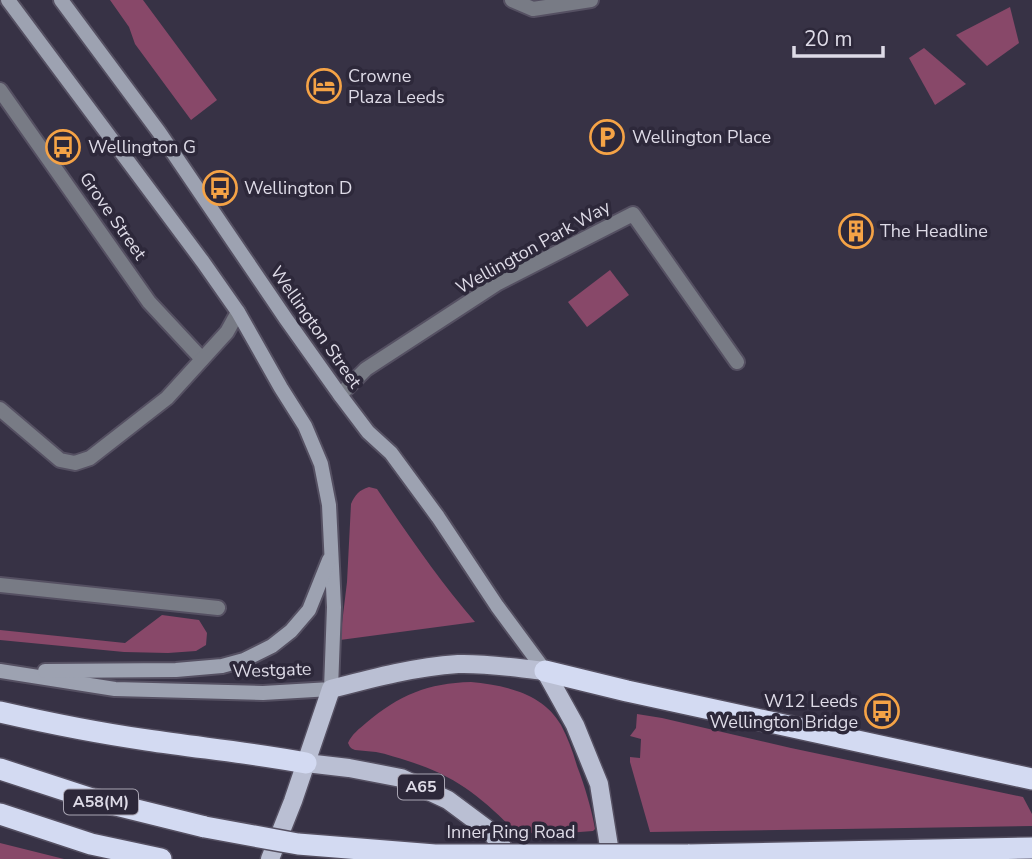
<svg xmlns="http://www.w3.org/2000/svg" width="1032" height="859" viewBox="0 0 1032 859" font-family="'Nunito Sans',sans-serif">
  <style>
    .green { fill: #884869 }
    .lines { fill: none; stroke-linecap: round; stroke-linejoin: round }
    .street-casing { stroke: #555062; stroke-width: 18 }
    .secondary-casing { stroke: #555062; stroke-width: 18 }
    .primary-casing { stroke: #555062; stroke-width: 21 }
    .highway-casing { stroke: #555062; stroke-width: 24 }
    .street { stroke: #787b85; stroke-width: 14 }
    .secondary { stroke: #9da2b1; stroke-width: 14 }
    .primary { stroke: #babfd3; stroke-width: 18 }
    .highway { stroke: #d3daf2; stroke-width: 21 }
    .highway-bridge-casing { stroke: #555062; stroke-width: 24; stroke-linecap: butt }
    .highway-bridge { stroke: #d3daf2; stroke-width: 21 }
    .labels { text-anchor: middle; dominant-baseline: central; stroke-width: 7; stroke-linejoin: round; paint-order: stroke }
    .shield { fill: #2d283a; stroke: #a9a5b3; stroke-width: 2 }
    .shield-label { font-size: 16px; font-weight: bold; fill: #dedbe7 }
    .poi-label { font-size: 18px; fill: #dedbe7; stroke: #2d283a; text-anchor: start }
    .street-label { font-size: 18px; fill: #dedbe7; stroke: #2d283a }
  </style>
  <rect width="100%" height="100%" fill="#373245"/>
  <!-- green -->
  <g class="green">
    <path d="M 110,0 L 143,0 L 217,100 L 191,120 L 135,44 L 129,27 Z"/>
    <path d="M 1010,7 L 1019,43 L 987,66 L 956,35 Z"/>
    <path d="M 924,48 L 966,84 L 935,105 L 909,58 Z"/>
    <path d="M 610,270 L 629,295 L 587,327 L 568,302 Z"/>
    <path d="M 369,487 L 377,489 C 408,535 439,580 475,622 L 340,640 L 347,582 L 351,504 C 355,495 359,490 369,487 Z"/>
    <path d="M 162,615 L 199,620 L 207,633 L 206,645 L 196,651 L 168,653 L 124,652 L 0,640 L 0,630 L 125,643 Z"/>
    <path d="M 471,682 C 504,685 543,693 561,725 C 568,738 573,752 577,766 C 585,787 591,807 595,829 L 593,831 L 553,834 L 516,832 C 481,797 456,776 408,761 C 398,758 387,754 376,752 C 369,751 362,751 355,750 C 350,748 350,747 348,743 C 352,734 359,729 366,723 C 399,695 428,683 471,682 Z"/>
    <path d="M 637,714 L 662,718 L 791,748 L 1023,797 L 1032,814 L 1032,826 L 650,832 L 630,762 L 630,757 L 640,758 L 641,739 L 630,736 L 636,728 Z"/>
    <path d="M 0,843 L 64,859 L 0,859 Z"/>
  </g>
  <g class="lines">
    <!-- street casing -->
    <g class="street-casing">
      <g id="street">
        <path d="M 512,0 L 533,9 L 591,0"/>
        <path d="M 0,90 L 149,302 L 202,359"/>
        <path d="M 340,395 L 366,369 L 498,283 L 633,214 L 737,362"/>
        <path d="M 0,409 L 60,460 L 75,463 L 90,458 L 167,398 L 227,332 L 238,312"/>
        <path d="M 0,585 L 218,608"/>
      </g>
    </g>
    <!-- secondary casing -->
    <g class="secondary-casing">
      <g id="secondary">
        <path d="M 61,0 L 159,132 L 286,319 L 340,395 L 368,432 L 391,453 L 438,517 L 497,606 L 545,671"/>
        <path d="M 0,671 L 115,689 L 263,693 L 331,689 L 334,607 L 329,505 L 321,464 L 305,426 L 281,388 L 238,312 L 203,262 L 8,0"/>
        <path d="M 45,671 L 176,670 L 222,666 L 244,660 L 272,646 L 291,631 L 309,610 L 329,560"/>
      </g>
    </g>
    <!-- primary casing -->
    <g class="primary-casing">
      <g id="primary">
        <path d="M 306,763 L 349,768 L 401,778 L 448,800 L 491,832 L 511,859"/>
        <path d="M 270,859 L 293,801 L 331,689 C 373,678 414,667 458,664 C 487,663 516,668 545,671 L 575,725 L 599,784 L 611,859"/>
      </g>
    </g>
    <!-- highway casing -->
    <g class="highway-casing">
      <g id="highway">
        <path d="M 545,671 L 627,691 L 1032,779"/>
        <path d="M 0,712 C 48,723 98,733 147,740 C 200,748 254,753 306,763"/>
        <path d="M 0,769 L 92,799 L 205,827"/>
        <path d="M 0,814 L 91,844 L 161,859"/>
        <path d="M 688,855 L 1032,848"/>
      </g>
    </g>
    <!-- street -->
    <use href="#street" class="street"/>
    <!-- secondary -->
    <use href="#secondary" class="secondary"/>
    <!-- primary -->
    <use href="#primary" class="primary"/>
    <!-- highway -->
    <use href="#highway" class="highway"/>
    <!-- highway-bridge casing -->
    <g class="highway-bridge-casing">
      <path id="highway-bridge" d="M 205,827 L 298,844 L 435,855 L 688,855"/>
    </g>
    <!-- highway-bridge -->
    <use href="#highway-bridge" class="highway-bridge"/>
  </g>
  <!-- icons -->
  <defs>
    <g id="hotel-ring" transform="scale(1.75)"><circle r="9.5" fill="#2d283a" stroke="#f5a346" stroke-width="1.5"/><path d="M-6-4.5h1.5V1H6V5H4.5V3h-9V5H-6ZM-4 0a1.8 1.8 0 1 1 3.6 0ZM.5 0V-2.5h3Q6-2.5 6 0Z" fill="#f5a346"/></g>
    <g id="parking-ring" transform="scale(1.75)"><circle r="9.5" fill="#2d283a" stroke="#f5a346" stroke-width="1.5"/><path d="M-3.5-5.5H1a3.5 3.5 0 0 1 0 7H-1V5.5H-3.5ZM-1-3.4V-.6H.8a1.4 1.4 0 0 0 0-2.8Z" fill="#f5a346"/></g>
    <g id="bus-ring" transform="scale(1.75)"><circle r="9.5" fill="#2d283a" stroke="#f5a346" stroke-width="1.5"/><path d="M-5-6H5V4H4V6H2V4H-2V6H-4V4H-5ZM-3.5-4V0h7V-4ZM-3.5 1.2v1.5H-2V1.2ZM2 1.2v1.5H3.5V1.2Z" fill="#f5a346"/></g>
    <g id="building-ring" transform="scale(1.75)"><circle r="9.5" fill="#2d283a" stroke="#f5a346" stroke-width="1.5"/><path d="M-4-6H4V6H1V3H-1V6H-4ZM-2.5-4.3h1.7v1.8h-1.7ZM.8-4.3h1.7v1.8H.8ZM-2.5-1h1.7V.8h-1.7ZM.8-1h1.7V.8H.8Z" fill="#f5a346"/></g>
  </defs>
  <g fill-rule="evenodd">
    <use href="#hotel-ring" x="324" y="86"/>
    <use href="#parking-ring" x="607" y="137"/>
    <use href="#bus-ring" x="63" y="147"/>
    <use href="#bus-ring" x="220" y="188"/>
    <use href="#building-ring" x="856" y="231"/>
    <use href="#bus-ring" x="882" y="711"/>
  </g>
  <g class="labels">
    <!-- shield labels -->
    <g class="shield">
      <rect x="398" y="774.5" width="46" height="25" rx="5"/>
      <rect x="64" y="789.5" width="74" height="25" rx="5"/>
    </g>
    <g class="shield-label">
      <text x="421" y="787">A65</text>
      <text x="101" y="802">A58(M)</text>
    </g>
    <!-- poi labels -->
    <g class="poi-label">
      <text x="348" y="76">Crowne<tspan x="348" dy="21">Plaza Leeds</tspan></text>
      <text x="632" y="137">Wellington Place</text>
      <text x="88" y="147">Wellington G</text>
      <text x="244" y="188">Wellington D</text>
      <text x="880" y="231">The Headline</text>
      <text x="858" y="701" text-anchor="end">W12 Leeds<tspan x="858" dy="21">Wellington Bridge</tspan></text>
    </g>
    <!-- street labels -->
    <g class="street-label">
      <text transform="translate(113 216) rotate(55)">Grove Street</text>
      <text transform="translate(533 247) rotate(-29)">Wellington Park Way</text>
      <text transform="translate(316 327) rotate(55)">Wellington Street</text>
      <text transform="translate(272 670) rotate(-2)">Westgate</text>
      <text x="511" y="832">Inner Ring Road</text>
    </g>
  </g>
  <!-- scale -->
  <path d="M794 46v10h89v-10" fill="none" stroke="#dedbe7" stroke-width="3.5"/>
  <text x="804" y="46" font-size="21" fill="#dedbe7" stroke="#2d283a" stroke-width="5" paint-order="stroke">20 m</text>
</svg>
